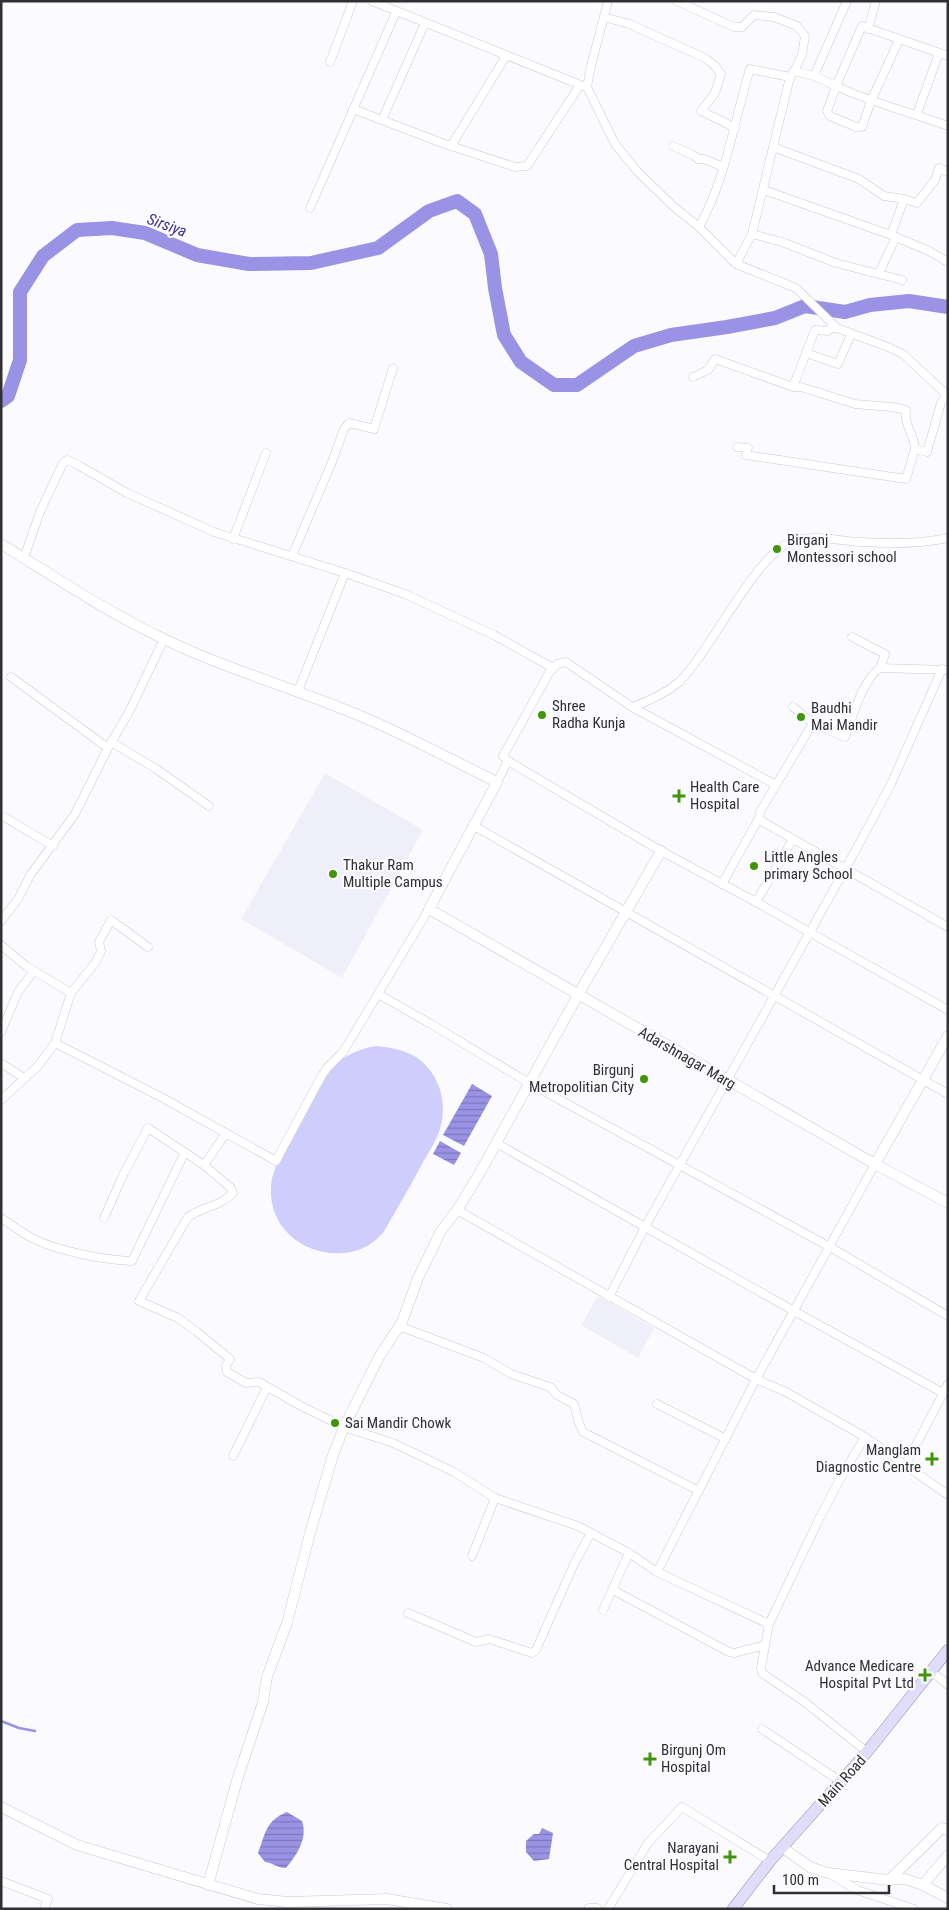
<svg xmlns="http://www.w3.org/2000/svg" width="949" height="1910" viewBox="0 0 949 1910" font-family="'Roboto Condensed',sans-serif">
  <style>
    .built { fill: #efeff9 }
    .garden { fill: #cfcdfc }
    .water { fill: url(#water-rules) }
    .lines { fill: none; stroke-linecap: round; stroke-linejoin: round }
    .stream { stroke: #9a92e4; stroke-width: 2.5 }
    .river { stroke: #9a92e4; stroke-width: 14 }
    .street-casing { stroke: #cacacf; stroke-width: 9 }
    .secondary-casing { stroke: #cacacf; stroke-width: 11 }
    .primary-casing { stroke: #9492b0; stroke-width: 12 }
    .street { stroke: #fff; stroke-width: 8 }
    .secondary { stroke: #fff; stroke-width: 10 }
    .primary { stroke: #dfddf8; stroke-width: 11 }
    .poi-dot { fill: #409608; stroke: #fbfbff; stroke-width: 2 }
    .labels { text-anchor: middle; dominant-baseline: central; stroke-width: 4.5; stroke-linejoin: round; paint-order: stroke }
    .poi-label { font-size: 15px; fill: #303032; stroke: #fbfbff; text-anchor: start }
    .street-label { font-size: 15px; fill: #303032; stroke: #fbfbff }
    .water-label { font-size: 16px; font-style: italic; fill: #432e8c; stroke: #fbfbff }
  </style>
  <defs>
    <pattern id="water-rules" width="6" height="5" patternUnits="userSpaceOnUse" patternTransform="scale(1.25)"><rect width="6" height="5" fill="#9a92e4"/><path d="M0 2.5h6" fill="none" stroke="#7e78b9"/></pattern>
  </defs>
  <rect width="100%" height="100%" fill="#fbfbff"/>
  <!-- built -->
  <g class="built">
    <path d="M 325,773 L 423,830 L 342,978 L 241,919 Z"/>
    <path d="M 598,1296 L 654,1328 L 638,1358 L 581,1325 Z"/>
  </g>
  <!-- garden -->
  <path class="garden" d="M 376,1046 C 400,1048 421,1054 434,1076 C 443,1092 445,1108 441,1125 C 438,1139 428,1153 421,1166 C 409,1188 396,1211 383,1233 C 376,1240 368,1247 358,1250 C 316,1263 268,1235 271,1187 C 271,1177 276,1167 279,1158 L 326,1074 C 339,1058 356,1049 376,1046 Z"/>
  <!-- water -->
  <g class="water">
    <path d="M 472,1084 L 492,1096 L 464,1146 L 443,1135 Z"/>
    <path d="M 440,1141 L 461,1153 L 454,1165 L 433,1154 Z"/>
    <path d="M 287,1812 L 302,1821 C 308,1838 297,1855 286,1868 C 277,1868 273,1863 265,1862 L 258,1853 C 266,1833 265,1821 287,1812 Z"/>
    <path d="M 542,1828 L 553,1833 L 549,1859 L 534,1861 L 526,1852 L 526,1841 L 534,1834 L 539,1834 Z"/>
  </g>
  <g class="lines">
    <!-- stream -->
    <path class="stream" d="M 1,1721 L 19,1728 L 35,1731"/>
    <!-- river -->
    <path class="river" d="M 1,401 L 8,396 L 20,360 L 20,292 L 43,256 L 77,230 L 112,228 L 145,233 L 197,255 L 249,264 L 311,263 L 378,248 L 429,211 L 457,201 L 475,214 L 491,254 L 495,288 L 504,335 L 521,362 L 554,385 L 577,385 L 634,346 L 671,335 L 727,327 L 775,318 L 805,306 L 845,312 L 870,305 L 909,301 L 948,307"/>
    <!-- street casing -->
    <g class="street-casing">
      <g id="street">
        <path d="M 372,1 L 583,86"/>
        <path d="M 608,1 L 591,66 L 587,87 L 615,144 L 637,171 L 673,206 L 699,227 L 736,264 L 796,288 L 837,328 L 888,347 L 903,354 L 948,396"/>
        <path d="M 677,1 L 734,27 L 742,27 L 754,15 L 774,17 L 797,26 L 805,36 L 802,55 L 794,71"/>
        <path d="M 604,17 L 629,24 L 705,58 L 715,66 L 721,74 L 715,93 L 701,111 C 712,117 726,121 735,129"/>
        <path d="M 868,29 L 876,1"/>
        <path d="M 899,40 L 871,101 L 862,127 L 856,127 L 830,116 L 827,111 L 836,86 C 872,103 910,112 948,126"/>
        <path d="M 330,62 L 353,1"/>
        <path d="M 814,76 L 847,1"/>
        <path d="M 353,109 L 442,143 L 515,167 L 527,166 L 580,85"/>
        <path d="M 917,114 L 939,53"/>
        <path d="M 382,120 L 425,23"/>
        <path d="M 451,146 L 506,56"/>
        <path d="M 673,146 L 693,155 L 698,159 L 704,159 L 723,167"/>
        <path d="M 773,147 L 859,179 L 884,196 L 904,199"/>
        <path d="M 764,190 L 891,235 L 904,199 L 917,203 L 935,180 L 939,168 L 948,172"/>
        <path d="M 310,208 L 396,12"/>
        <path d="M 699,227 C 726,179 734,121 750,69 L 790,77 L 794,71 L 814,76 L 836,86 L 862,26 L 948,56"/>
        <path d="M 752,234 L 782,242 L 836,263 L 902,280"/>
        <path d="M 891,235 L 929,251 L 948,262"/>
        <path d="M 736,264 L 752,234 L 790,77"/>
        <path d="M 879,273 L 896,237"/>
        <path d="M 837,328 L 831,328 L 828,331 L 815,330 L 793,387 L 801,387 L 855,404 L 892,407 L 906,410 C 904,427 914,433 915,449"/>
        <path d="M 806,353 L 838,364 L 851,334"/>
        <path d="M 693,377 L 708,370 L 715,359 L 793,387"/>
        <path d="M 737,447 L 748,448 L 746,455 L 906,479 L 915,449 L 927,452 L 941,403 L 947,395"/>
        <path d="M 233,539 L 266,453"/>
        <path d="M 292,556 L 332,462 L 344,429 L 349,423 L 374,429 L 393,368"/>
        <path d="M 24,558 L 40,512 L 63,463 L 67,460 L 78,465 L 127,493 L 214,532 L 345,573 L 405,594 L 494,635 L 553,668"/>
        <path d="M 852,637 L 885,654 L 880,668"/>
        <path d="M 11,677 L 108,748"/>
        <path d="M 298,691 L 345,573"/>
        <path d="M 632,707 C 649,701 665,694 679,682 C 710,653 758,548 796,540 C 817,535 840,541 861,542 C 890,544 919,544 948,538"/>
        <path d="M 793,707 L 813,723 L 845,737 C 853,717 862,680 880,668 L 948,670"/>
        <path d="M 813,723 L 760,812 L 759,818 L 763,822 L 948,927"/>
        <path d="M 111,742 L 155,768 L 209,806"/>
        <path d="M 508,761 L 661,851 L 756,902 L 948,1010"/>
        <path d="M 497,782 L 508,761 L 503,756 L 549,673 L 557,664 L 566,662 L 632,707 L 776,785"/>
        <path d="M 1,815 L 53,846"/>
        <path d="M 474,826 L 948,1094"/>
        <path d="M 722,884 L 759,818"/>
        <path d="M 756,902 L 793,839"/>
        <path d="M 1,921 L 18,899 L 31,874 L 75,814 L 108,748 L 130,710 L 164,639"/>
        <path d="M 1,945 L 26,966 L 71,993 L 55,1043 L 38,1066 L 1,1100"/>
        <path d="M 71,993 L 96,962 L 101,951 L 99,942 L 111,920 L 148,947"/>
        <path d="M 378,994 L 431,1024 L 529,1083 L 830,1247 L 948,1316"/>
        <path d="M 1,1032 L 18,992 L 34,971"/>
        <path d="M 55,1043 L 161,1097 L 276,1161 L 321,1077 L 327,1068 L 343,1052 L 429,909"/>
        <path d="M 1,1063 L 24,1078"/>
        <path d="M 496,1143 L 794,1311 L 943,1393"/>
        <path d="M 204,1165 L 231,1188 L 233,1193 C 221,1206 202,1207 188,1217 L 139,1301 L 178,1318 L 197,1332 L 230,1359 L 226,1366 L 227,1372 L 246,1383 L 259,1382 L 301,1406 L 344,1427 L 393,1443 L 454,1472 L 495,1498 L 578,1526 L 629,1553 L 657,1572 L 769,1624"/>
        <path d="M 457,1210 L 756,1379 L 786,1392 L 865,1437 L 948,1495"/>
        <path d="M 1,1218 C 12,1225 22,1233 34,1239 C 58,1251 104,1260 132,1261 L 185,1152"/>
        <path d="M 104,1218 L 124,1173 L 148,1128 L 204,1165 L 226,1133"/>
        <path d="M 609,1297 L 645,1227 L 858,846 L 891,784 L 942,669"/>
        <path d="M 399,1326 L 484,1358 L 511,1374 L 550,1387 L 557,1395 L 574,1404 L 579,1423 L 583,1432 L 699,1491"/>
        <path d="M 657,1404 L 726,1439"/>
        <path d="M 865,1437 L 845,1470 L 820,1517 L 769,1624 L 761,1668 L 762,1673 L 806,1703 L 867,1752"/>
        <path d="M 233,1456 L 267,1387"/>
        <path d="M 906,1464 L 948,1384"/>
        <path d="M 472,1556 L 495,1498"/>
        <path d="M 657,1572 L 756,1379 L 875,1164"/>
        <path d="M 613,1590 L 729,1652 L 734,1653 L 765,1645"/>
        <path d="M 603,1610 L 629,1553"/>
        <path d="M 408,1613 L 476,1642 L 489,1639 L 532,1653 L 536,1650 L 575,1562 L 591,1533"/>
        <path d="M 931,1671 L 948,1685"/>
        <path d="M 762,1729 L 840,1781"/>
        <path d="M 832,1875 L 857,1890 L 914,1909"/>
        <path d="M 1,1881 L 48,1899 L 44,1909"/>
        <path d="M 608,1909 L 648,1843 L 682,1807 L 770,1861"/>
      </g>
    </g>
    <!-- secondary casing -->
    <g class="secondary-casing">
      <g id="secondary">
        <path d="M 1,544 C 55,577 107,612 164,639 C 234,673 309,692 379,724 C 419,742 458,763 497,782 L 429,909 L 875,1164 L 948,1203"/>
        <path d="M 875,1164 L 948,1036"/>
        <path d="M 1,1807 L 77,1845 L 258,1899 L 288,1902 L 387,1899 L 447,1909"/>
        <path d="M 783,1848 L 810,1867 L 828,1873 L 889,1880 L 905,1879 L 923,1885 L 948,1898"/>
        <path d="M 889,1880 L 942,1828 L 948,1830"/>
        <path d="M 208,1885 L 238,1777 L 263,1702 L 267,1677 L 287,1623 L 310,1533 L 333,1455 L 344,1427 L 379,1357 L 402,1322 L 418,1278 L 441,1231 L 457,1210 L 478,1176 L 578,995 L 661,851"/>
        <path d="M 923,1885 L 948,1855"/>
        <path d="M 589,1909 L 597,1909"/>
      </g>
    </g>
    <!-- primary casing -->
    <g class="primary-casing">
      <path id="primary" d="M 733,1909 L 770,1861 L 867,1752 L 948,1650"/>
    </g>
    <!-- street -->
    <use href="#street" class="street"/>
    <!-- secondary -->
    <use href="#secondary" class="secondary"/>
    <!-- primary -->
    <use href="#primary" class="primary"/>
  </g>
  <!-- markers -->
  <g class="poi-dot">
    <circle cx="777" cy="549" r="5"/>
    <circle cx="542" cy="715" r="5"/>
    <circle cx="801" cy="717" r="5"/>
    <path d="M676.5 788.5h5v5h5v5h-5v5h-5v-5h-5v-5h5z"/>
    <circle cx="754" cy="866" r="5"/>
    <circle cx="333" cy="874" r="5"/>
    <circle cx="644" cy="1079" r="5"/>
    <circle cx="335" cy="1423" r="5"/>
    <path d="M929.5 1451.5h5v5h5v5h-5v5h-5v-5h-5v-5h5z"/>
    <path d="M922.5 1667.5h5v5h5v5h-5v5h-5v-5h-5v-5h5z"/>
    <path d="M647.5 1751.5h5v5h5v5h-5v5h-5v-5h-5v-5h5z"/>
    <path d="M727.5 1849.5h5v5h5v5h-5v5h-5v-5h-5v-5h5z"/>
  </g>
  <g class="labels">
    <!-- poi labels -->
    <g class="poi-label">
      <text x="787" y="540">Birganj<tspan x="787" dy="17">Montessori school</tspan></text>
      <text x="552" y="706">Shree<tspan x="552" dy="17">Radha Kunja</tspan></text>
      <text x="811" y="708">Baudhi<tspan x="811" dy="17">Mai Mandir</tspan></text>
      <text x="690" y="787">Health Care<tspan x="690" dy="17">Hospital</tspan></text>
      <text x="764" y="857">Little Angles<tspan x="764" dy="17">primary School</tspan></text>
      <text x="343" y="865">Thakur Ram<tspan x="343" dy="17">Multiple Campus</tspan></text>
      <text x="634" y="1070" text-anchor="end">Birgunj<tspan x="634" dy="17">Metropolitian City</tspan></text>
      <text x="345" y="1423">Sai Mandir Chowk</text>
      <text x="921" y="1450" text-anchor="end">Manglam<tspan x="921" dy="17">Diagnostic Centre</tspan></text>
      <text x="914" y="1666" text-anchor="end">Advance Medicare<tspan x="914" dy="17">Hospital Pvt Ltd</tspan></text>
      <text x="661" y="1750">Birgunj Om<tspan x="661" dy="17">Hospital</tspan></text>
      <text x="719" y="1848" text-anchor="end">Narayani<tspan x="719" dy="17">Central Hospital</tspan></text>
    </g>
    <!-- street labels -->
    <g class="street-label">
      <text transform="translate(687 1058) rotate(30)">Adarshnagar Marg</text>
      <text transform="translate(842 1781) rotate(-48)">Main Road</text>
    </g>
    <!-- water labels -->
    <g class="water-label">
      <text transform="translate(167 225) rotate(20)">Sirsiya</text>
    </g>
  </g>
  <!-- border -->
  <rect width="949" height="1910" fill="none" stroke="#303032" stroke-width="5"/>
  <!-- scale -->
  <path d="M774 1885v8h115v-8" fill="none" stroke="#303032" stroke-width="2.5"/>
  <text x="782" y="1885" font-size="15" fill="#303032" stroke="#fbfbff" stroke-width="4" paint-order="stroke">100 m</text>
</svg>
